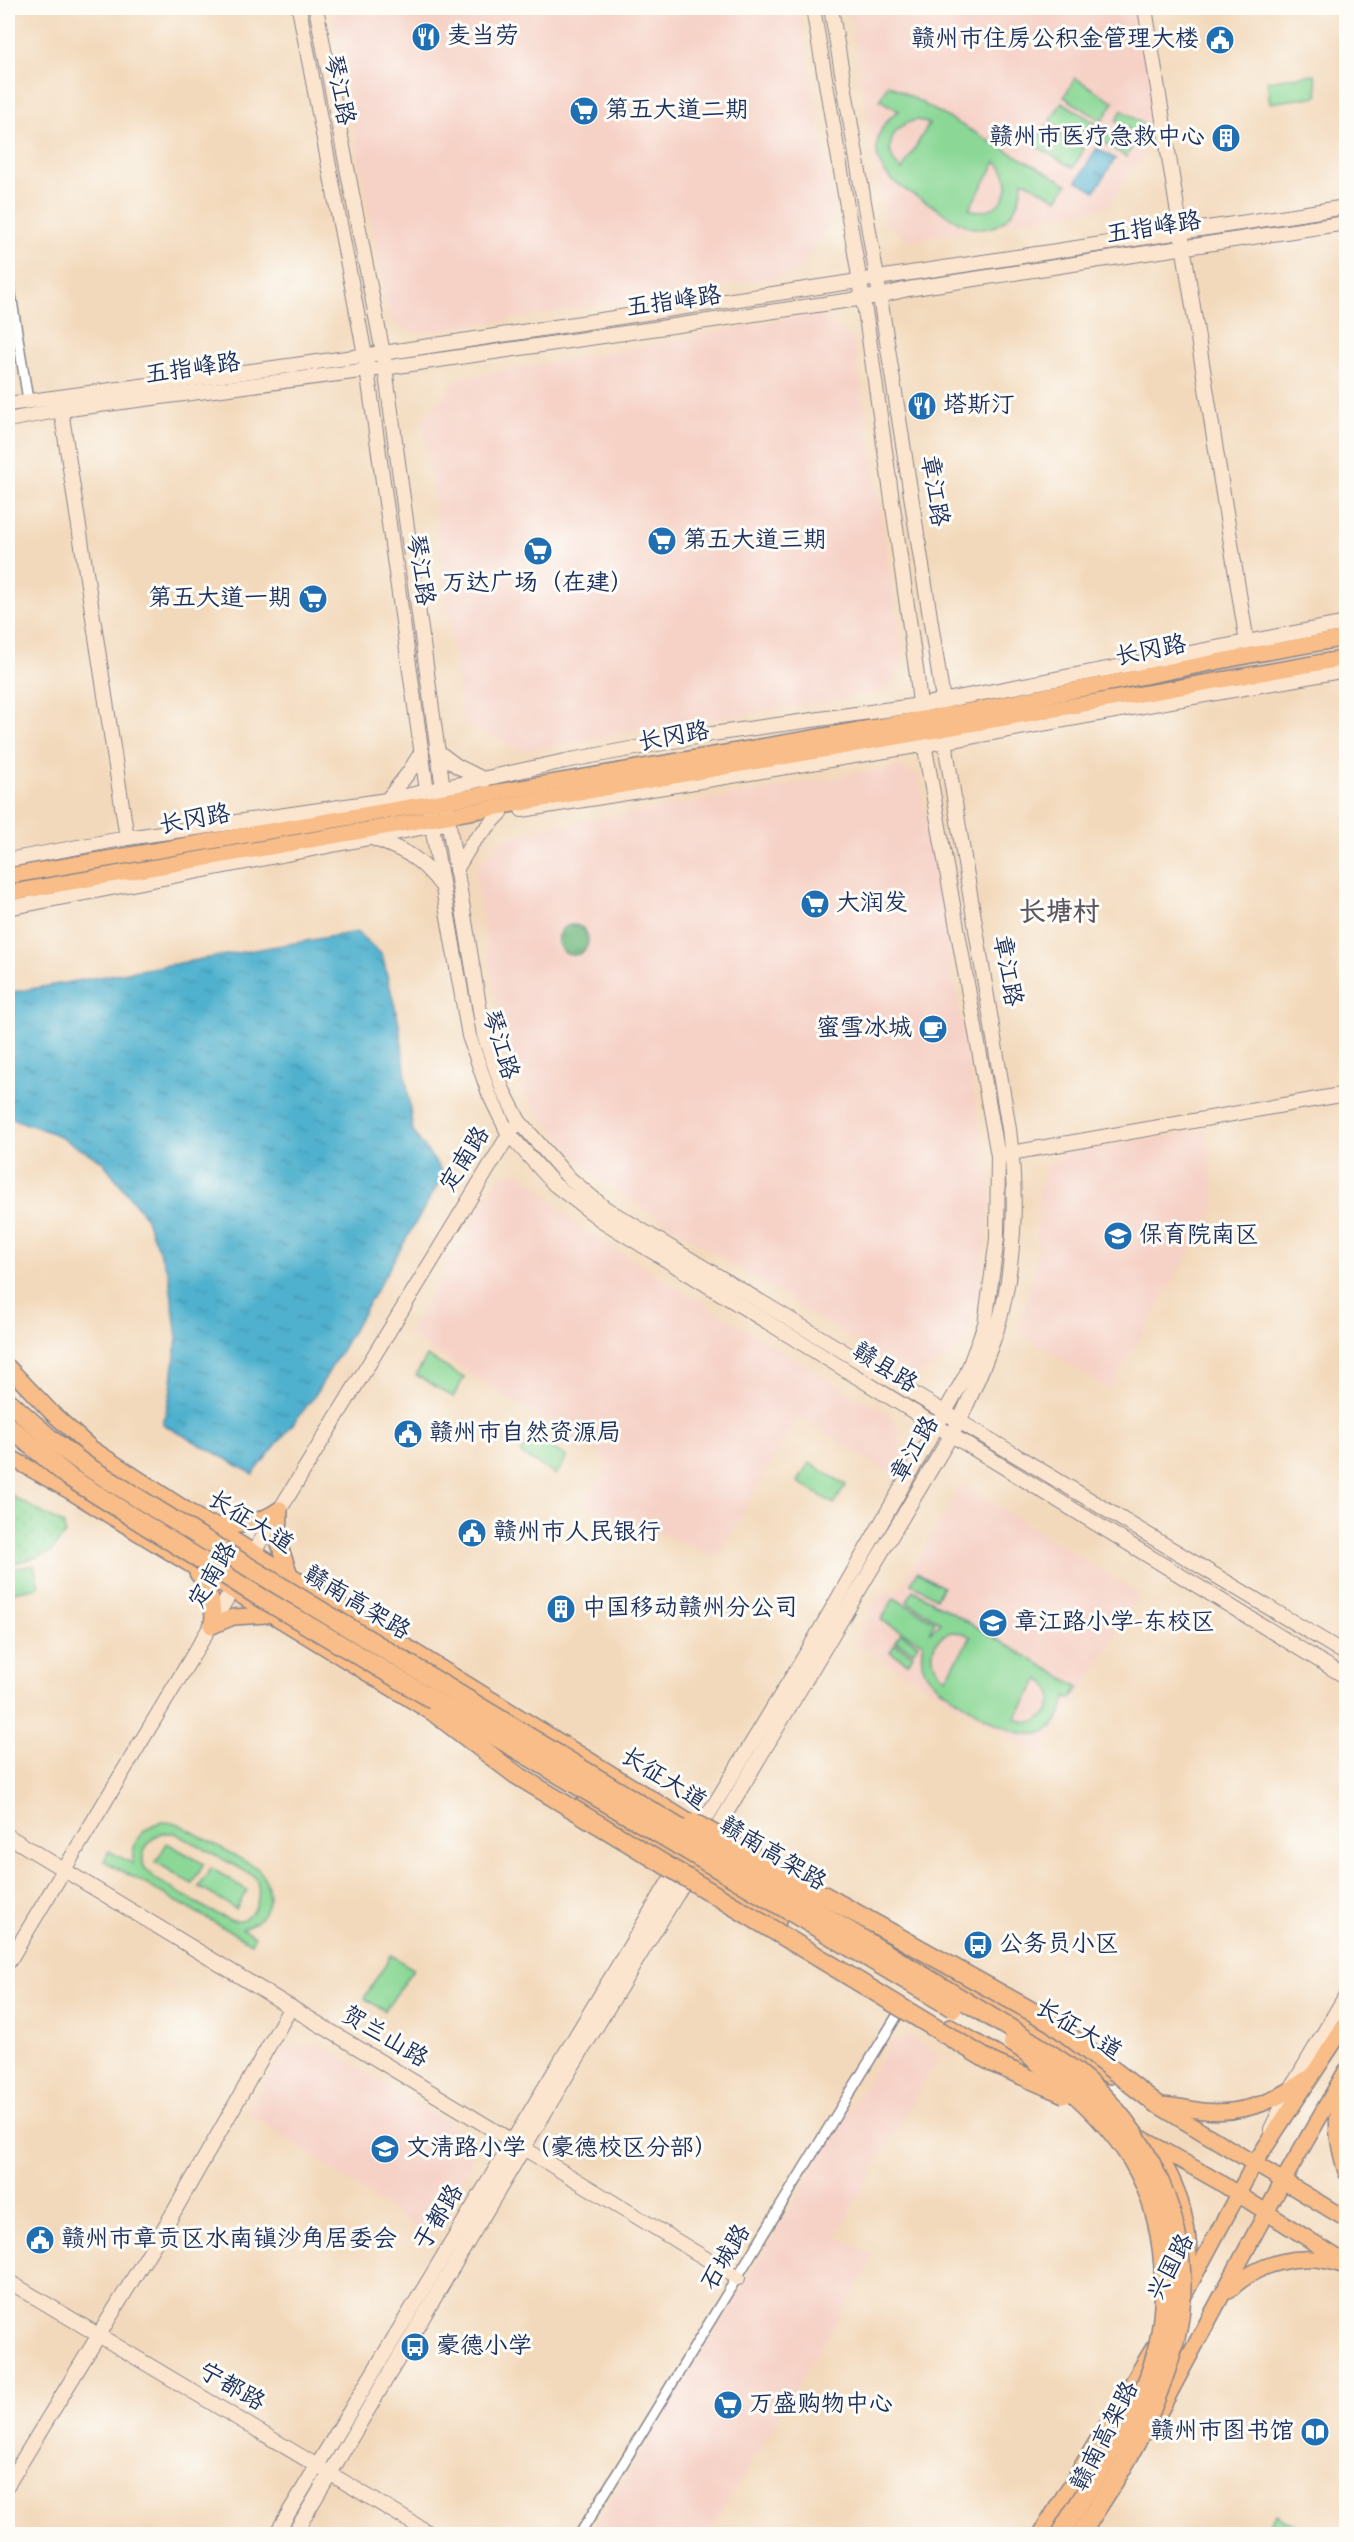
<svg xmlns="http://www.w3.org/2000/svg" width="1354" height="2542" viewBox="0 0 1354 2542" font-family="'Indie Flower','LXGW WenKai TC',sans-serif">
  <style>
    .built { fill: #f6d1c6 }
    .grass { fill: url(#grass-dots); stroke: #53847a; stroke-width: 1.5 }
    .forest { fill: url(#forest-crowns); stroke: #46746e; stroke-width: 1.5 }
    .park { fill: #8bd896; stroke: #53847a; stroke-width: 1.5; fill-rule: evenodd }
    .water { fill: url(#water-ripples); stroke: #357096; stroke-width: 1.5 }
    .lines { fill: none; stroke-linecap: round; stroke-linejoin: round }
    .street-casing { stroke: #87848c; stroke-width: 12 }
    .secondary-casing { stroke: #87848c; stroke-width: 16 }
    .primary-casing { stroke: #87848c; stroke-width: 18 }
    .street { stroke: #fff; stroke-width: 9 }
    .secondary { stroke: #fce5cf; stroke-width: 14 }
    .primary { stroke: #f8bd88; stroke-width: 15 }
    .highway-bridge-casing { stroke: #87848c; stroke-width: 21; stroke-linecap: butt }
    .highway-bridge { stroke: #f8bd88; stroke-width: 18 }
    .labels { text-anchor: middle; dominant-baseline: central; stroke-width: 6; stroke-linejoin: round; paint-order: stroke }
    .poi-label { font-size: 24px; fill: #1b2f5e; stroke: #fdfcf7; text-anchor: start }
    .street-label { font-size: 24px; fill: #1b2f5e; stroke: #fdfcf7 }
    .quarter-label { font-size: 27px; font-weight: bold; fill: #5a5560; stroke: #fdfcf7 }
  </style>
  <defs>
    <pattern id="grass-dots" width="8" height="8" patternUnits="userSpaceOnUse" patternTransform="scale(1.5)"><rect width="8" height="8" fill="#8bd896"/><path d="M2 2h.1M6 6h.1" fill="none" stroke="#77ba84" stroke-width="1.8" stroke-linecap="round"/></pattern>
    <pattern id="forest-crowns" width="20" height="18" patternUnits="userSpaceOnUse" patternTransform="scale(1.5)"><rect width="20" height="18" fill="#70b87f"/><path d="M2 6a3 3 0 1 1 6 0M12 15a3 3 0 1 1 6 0" fill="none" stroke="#5b966b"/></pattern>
    <pattern id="water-ripples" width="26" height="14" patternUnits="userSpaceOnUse" patternTransform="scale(1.5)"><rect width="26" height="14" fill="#4fb1ce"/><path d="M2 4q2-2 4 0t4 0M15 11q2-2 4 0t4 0" fill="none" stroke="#4190aa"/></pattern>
  </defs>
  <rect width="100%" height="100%" fill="#fdfcf7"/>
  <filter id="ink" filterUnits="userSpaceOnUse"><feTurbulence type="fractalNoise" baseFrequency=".0167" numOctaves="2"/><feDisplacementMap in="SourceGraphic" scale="12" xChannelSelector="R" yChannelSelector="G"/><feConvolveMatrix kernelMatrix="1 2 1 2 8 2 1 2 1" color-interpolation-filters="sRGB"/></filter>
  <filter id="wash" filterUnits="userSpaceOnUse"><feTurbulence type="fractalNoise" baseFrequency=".008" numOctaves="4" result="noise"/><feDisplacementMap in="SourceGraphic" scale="24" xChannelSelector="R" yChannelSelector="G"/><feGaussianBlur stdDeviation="1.35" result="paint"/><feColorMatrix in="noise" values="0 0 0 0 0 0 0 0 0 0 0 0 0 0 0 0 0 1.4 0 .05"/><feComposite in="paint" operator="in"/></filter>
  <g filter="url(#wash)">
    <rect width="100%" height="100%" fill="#f3d9bb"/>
    <!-- built -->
    <g class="built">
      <path d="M 332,8 L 800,8 L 835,215 L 796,274 L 423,333 L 407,330 L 395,323 L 387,309 Z"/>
      <path d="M 849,8 L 1137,8 L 1159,133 L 1108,207 L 910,241 L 885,223 Z"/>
      <path d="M 819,313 L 854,340 L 904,662 L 884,692 L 522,751 L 462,722 L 423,419 L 458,379 Z"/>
      <path d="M 896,767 L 919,776 L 991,1194 L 980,1291 L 967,1336 L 950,1357 L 913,1377 L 609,1187 L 572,1153 L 529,1100 L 508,1051 L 498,1014 L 475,870 L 505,838 L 538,829 Z"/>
      <path d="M 1206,1130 L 1216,1208 L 1109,1390 L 1018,1331 L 1036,1265 L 1038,1198 L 1045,1169 L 1063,1153 Z"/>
      <path d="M 516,1173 L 529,1179 L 578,1226 L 754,1335 L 894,1418 L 904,1458 L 893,1475 L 799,1417 L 717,1556 L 583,1504 L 610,1461 L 408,1335 L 495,1182 L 506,1174 Z"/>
      <path d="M 966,1486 L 1140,1594 L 1041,1756 L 854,1643 L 875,1602 L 884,1591 L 900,1589 L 959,1489 Z"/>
      <path d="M 909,2036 L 939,2055 L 836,2235 L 873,2256 L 864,2275 L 708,2534 L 591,2534 L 891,2042 Z"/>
      <path d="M 318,2043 L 466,2134 L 473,2163 L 429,2237 L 247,2111 L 284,2050 Z"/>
    </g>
    <!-- grass -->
    <path class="grass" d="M 8,1494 L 64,1525 L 65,1534 L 50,1553 L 8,1565 Z"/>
    <!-- forest -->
    <circle class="forest" cx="573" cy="940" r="15"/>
    <!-- park -->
    <g class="park">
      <path d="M 1315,74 L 1318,96 L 1270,103 L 1267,81 Z"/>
      <path d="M 1075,78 L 1114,102 L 1102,121 L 1064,97 Z"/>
      <path d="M 888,84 L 1067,184 L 1058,199 L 1022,180 C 1023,207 1001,236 970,227 C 956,222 943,212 930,204 C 905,190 870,175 878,139 C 881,126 889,117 899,111 L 880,100 ZM 918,120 L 929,124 L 902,170 C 880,153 891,123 918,120 ZM 996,162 C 1021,183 1000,220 969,209 Z"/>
      <path d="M 1062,102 L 1100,126 L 1088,145 L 1050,121 Z"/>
      <path d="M 1122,110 L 1146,126 L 1139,136 L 1116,121 Z"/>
      <path d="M 1046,125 L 1084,149 L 1073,168 L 1034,145 Z"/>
      <path d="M 1109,131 L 1133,146 L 1126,157 L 1103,142 Z"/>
      <path d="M 427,1356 L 464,1378 L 453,1397 L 416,1375 Z"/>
      <path d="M 531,1435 L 567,1457 L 556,1475 L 520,1453 Z"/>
      <path d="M 809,1463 L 846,1485 L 834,1504 L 798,1482 Z"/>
      <path d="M 34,1565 L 39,1587 L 8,1593 L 8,1570 Z"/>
      <path d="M 917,1572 L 943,1587 L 936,1598 L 911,1583 Z"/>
      <path d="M 913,1590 L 1079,1687 L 1071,1699 L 1066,1696 C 1052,1775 977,1711 941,1689 C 925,1676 918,1664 923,1643 L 881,1620 L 894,1598 L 935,1621 L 929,1633 L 941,1622 L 907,1602 ZM 951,1632 L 963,1633 L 971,1637 L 946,1678 C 927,1664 928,1640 951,1632 ZM 1039,1679 C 1052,1687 1055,1699 1047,1713 C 1038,1723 1028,1724 1015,1719 Z"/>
      <path d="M 901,1633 L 918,1644 L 913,1652 L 895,1641 Z"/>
      <path d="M 895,1644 L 913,1655 L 908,1663 L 890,1652 Z"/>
      <path d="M 162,1822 L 177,1823 L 257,1868 C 277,1889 271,1920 242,1928 L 255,1936 L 251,1943 L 104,1861 L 109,1851 L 133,1864 C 131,1842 141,1827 162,1822 ZM 162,1833 L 175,1833 L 254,1876 C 266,1894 253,1928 228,1919 C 216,1915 159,1882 150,1874 C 135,1861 146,1840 162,1833 Z"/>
      <path d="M 167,1843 L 204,1864 L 192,1884 L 156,1862 Z"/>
      <path d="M 211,1868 L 247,1890 L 236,1909 L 199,1887 Z"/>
      <path d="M 391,1955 L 413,1969 L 385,2011 L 364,1998 Z"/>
      <path d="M 1275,2514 L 1311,2534 L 1263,2534 Z"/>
    </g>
    <!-- water -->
    <g class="water">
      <path d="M 1097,148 L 1115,159 L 1095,191 L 1077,181 Z"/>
      <path d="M 357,932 L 382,955 L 399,1023 L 413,1132 L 444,1174 L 314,1397 L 253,1474 L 163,1424 L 171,1390 L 177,1338 L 169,1275 L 144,1215 L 102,1161 L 55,1134 L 8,1117 L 8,993 Z"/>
    </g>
  </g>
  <g filter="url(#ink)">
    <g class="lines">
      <!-- street casing -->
      <g class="street-casing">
        <g id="street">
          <path d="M 8,276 L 28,400"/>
          <path d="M 580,2534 L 903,2006"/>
        </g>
      </g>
      <!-- secondary casing -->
      <g class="secondary-casing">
        <g id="secondary">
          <path d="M 299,8 L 365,355 L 432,826 L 469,1036 L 489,1094 L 508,1133 L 555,1185 L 601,1220 L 1346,1677"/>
          <path d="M 316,8 L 383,353 L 443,789 L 484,1035 L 503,1090 L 519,1121 L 567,1176 L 605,1208 L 1346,1654"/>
          <path d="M 1145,8 L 1247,643"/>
          <path d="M 8,404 L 383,353 L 1346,207"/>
          <path d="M 61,410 L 127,838"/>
          <path d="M 8,420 L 61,410 L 384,368 L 879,296 L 908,289 L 1346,223"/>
          <path d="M 437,751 L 457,766 L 485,780"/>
          <path d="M 387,800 L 409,772 L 422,751"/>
          <path d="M 522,810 L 947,741 L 1346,670"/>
          <path d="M 372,838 C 404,850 420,857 441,885"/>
          <path d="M 8,860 L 127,838 L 387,800 L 565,761 L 712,734 L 920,705 L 1346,623"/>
          <path d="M 456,870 L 472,843 L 501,813"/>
          <path d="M 8,908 L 441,824"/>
          <path d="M 1006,1154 L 1346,1094"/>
          <path d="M 249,1560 L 513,1128"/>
          <path d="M 697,1833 L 809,1649 L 966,1375 L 985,1324 L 997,1239 L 998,1156 L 924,743 L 917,676 L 866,317 L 813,8"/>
          <path d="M 8,1836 L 738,2278"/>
          <path d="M 709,1842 L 959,1422 C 973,1391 987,1361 997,1329 C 1016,1266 1017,1193 1009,1129 L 947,755 L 943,700 L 877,278 L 831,8"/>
          <path d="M 8,1963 L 237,1582"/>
          <path d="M 1271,2129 L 1289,2092 L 1346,1995"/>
          <path d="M 8,2281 L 431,2534"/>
          <path d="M 8,2484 L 172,2215 L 291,2007"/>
          <path d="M 276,2534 L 680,1863"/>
          <path d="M 294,2534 L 573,2065 L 691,1871"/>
        </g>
      </g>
      <!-- primary casing -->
      <g class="primary-casing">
        <g id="primary">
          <path d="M 8,876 L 975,710 L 1251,655 L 1346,638"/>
          <path d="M 8,893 L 1346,658"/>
          <path d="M 8,1367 L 52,1413 L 91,1448 L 208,1524 L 702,1830"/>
          <path d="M 8,1456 L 73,1493 L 444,1720"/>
          <path d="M 280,1509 L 279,1544 L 290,1574"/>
          <path d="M 212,1524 C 236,1529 259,1523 280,1509"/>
          <path d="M 197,1573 C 210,1588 215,1605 212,1626"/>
          <path d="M 212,1626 L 233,1617 L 267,1615"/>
          <path d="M 582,1805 L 778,1922"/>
          <path d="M 853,1921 L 1110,2076"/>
          <path d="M 950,2027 L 1017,2066"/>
          <path d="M 1344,2087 C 1333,2118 1337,2142 1346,2172"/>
          <path d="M 1149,2100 L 1346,2219"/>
          <path d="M 1162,2105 C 1176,2106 1189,2109 1203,2111 C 1242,2115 1276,2102 1306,2079"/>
          <path d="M 1131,2132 L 1219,2182 L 1346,2263"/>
          <path d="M 1151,2146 C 1182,2184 1193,2236 1188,2284"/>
          <path d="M 1229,2291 C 1257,2262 1303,2251 1342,2265"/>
          <path d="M 1180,2303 L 1254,2164 L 1346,2024"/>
          <path d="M 1153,2424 L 1283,2181 L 1346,2071"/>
          <path d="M 1041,2534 L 1154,2347"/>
        </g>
      </g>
      <!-- street -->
      <use href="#street" class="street"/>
      <!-- secondary -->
      <use href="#secondary" class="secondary"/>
      <!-- primary -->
      <use href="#primary" class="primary"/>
      <!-- highway-bridge casing -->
      <g class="highway-bridge-casing">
        <g id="highway-bridge">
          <path d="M 8,1401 L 53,1441 L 85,1465 L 252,1569 L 1024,2037 C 1042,2049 1061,2060 1077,2073 C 1148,2129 1190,2222 1180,2313 C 1176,2350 1154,2407 1137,2441 C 1121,2473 1099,2504 1081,2534"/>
          <path d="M 8,1426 L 69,1477 L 255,1594 L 953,2008"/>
          <path d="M 436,1714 L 515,1774 L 993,2063 L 1065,2094"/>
          <path d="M 694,1823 L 1051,2022 L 1158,2105"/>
          <path d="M 1013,2043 C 1027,2051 1040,2064 1052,2074 C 1083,2099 1111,2126 1132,2160 C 1169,2221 1173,2310 1149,2376 C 1130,2428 1089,2486 1060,2534"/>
        </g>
      </g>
      <!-- highway-bridge -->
      <use href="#highway-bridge" class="highway-bridge"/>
    </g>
  </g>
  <!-- icons -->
  <defs>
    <g id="restaurant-disc" transform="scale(1.5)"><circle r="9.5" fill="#1f6fb2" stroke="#fdfcf7"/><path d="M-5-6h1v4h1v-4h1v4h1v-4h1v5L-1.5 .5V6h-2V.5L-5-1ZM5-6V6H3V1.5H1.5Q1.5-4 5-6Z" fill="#fff"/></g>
    <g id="civic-disc" transform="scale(1.5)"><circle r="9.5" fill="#1f6fb2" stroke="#fdfcf7"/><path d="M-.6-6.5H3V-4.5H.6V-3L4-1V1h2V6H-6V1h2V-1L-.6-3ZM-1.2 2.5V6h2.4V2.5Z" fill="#fff"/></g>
    <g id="supermarket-disc" transform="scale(1.5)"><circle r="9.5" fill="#1f6fb2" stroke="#fdfcf7"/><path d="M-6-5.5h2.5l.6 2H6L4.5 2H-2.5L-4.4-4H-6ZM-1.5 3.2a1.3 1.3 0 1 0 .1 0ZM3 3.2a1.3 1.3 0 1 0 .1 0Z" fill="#fff"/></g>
    <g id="building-disc" transform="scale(1.5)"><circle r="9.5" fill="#1f6fb2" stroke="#fdfcf7"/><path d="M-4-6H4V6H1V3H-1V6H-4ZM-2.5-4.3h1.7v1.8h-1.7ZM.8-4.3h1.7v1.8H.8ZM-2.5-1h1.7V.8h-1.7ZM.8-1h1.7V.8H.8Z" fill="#fff"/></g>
    <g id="cafe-disc" transform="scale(1.5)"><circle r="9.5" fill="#1f6fb2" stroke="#fdfcf7"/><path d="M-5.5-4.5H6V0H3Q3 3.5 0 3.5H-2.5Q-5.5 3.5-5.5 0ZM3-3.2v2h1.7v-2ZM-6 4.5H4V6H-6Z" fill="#fff"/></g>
    <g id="school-disc" transform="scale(1.5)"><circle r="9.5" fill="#1f6fb2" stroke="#fdfcf7"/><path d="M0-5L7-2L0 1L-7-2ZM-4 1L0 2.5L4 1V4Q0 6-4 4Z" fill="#fff"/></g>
    <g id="bus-disc" transform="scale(1.5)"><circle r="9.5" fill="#1f6fb2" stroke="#fdfcf7"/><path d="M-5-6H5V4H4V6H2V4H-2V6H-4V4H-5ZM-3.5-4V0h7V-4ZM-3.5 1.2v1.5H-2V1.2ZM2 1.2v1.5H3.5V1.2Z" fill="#fff"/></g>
    <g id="library-disc" transform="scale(1.5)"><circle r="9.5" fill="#1f6fb2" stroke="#fdfcf7"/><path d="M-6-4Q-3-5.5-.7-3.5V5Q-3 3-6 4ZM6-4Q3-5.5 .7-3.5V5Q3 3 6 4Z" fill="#fff"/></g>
  </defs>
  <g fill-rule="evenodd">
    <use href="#restaurant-disc" x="426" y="37"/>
    <use href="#civic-disc" x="1220" y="40"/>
    <use href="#supermarket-disc" x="584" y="111"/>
    <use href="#building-disc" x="1226" y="138"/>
    <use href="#restaurant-disc" x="922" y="406"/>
    <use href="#supermarket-disc" x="662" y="541"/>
    <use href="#supermarket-disc" x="538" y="551"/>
    <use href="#supermarket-disc" x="313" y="599"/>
    <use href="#supermarket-disc" x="815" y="904"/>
    <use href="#cafe-disc" x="933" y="1029"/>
    <use href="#school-disc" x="1118" y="1236"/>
    <use href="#civic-disc" x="408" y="1434"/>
    <use href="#civic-disc" x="472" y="1533"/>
    <use href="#building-disc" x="561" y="1609"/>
    <use href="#school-disc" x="993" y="1623"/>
    <use href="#bus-disc" x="978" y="1945"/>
    <use href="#school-disc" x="385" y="2149"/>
    <use href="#civic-disc" x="40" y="2240"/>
    <use href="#bus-disc" x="415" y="2347"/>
    <use href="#supermarket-disc" x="728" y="2405"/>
    <use href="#library-disc" x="1315" y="2432"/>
  </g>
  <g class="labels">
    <!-- poi labels -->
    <g class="poi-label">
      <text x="447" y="37">麦当劳</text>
      <text x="1199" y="40" text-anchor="end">赣州市住房公积金管理大楼</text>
      <text x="605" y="111">第五大道二期</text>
      <text x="1205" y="138" text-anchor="end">赣州市医疗急救中心</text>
      <text x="943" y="406">塔斯汀</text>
      <text x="683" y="541">第五大道三期</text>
      <text x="538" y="584" text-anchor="middle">万达广场（在建）</text>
      <text x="292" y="599" text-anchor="end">第五大道一期</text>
      <text x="836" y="904">大润发</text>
      <text x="912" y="1029" text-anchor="end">蜜雪冰城</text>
      <text x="1139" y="1236">保育院南区</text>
      <text x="429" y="1434">赣州市自然资源局</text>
      <text x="493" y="1533">赣州市人民银行</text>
      <text x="582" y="1609">中国移动赣州分公司</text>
      <text x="1014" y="1623">章江路小学-东校区</text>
      <text x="999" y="1945">公务员小区</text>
      <text x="406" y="2149">文清路小学（豪德校区分部）</text>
      <text x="61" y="2240">赣州市章贡区水南镇沙角居委会</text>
      <text x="436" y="2347">豪德小学</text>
      <text x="749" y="2405">万盛购物中心</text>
      <text x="1294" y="2432" text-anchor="end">赣州市图书馆</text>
    </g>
    <!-- street labels -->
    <g class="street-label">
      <text transform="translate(338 90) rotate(79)">琴江路</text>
      <text transform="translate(1154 229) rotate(-9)">五指峰路</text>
      <text transform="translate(674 303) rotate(-8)">五指峰路</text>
      <text transform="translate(193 370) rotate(-8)">五指峰路</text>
      <text transform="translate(933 491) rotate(81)">章江路</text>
      <text transform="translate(419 570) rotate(82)">琴江路</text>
      <text transform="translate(1151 652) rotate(-11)">长冈路</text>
      <text transform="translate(674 738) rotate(-10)">长冈路</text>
      <text transform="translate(195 821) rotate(-10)">长冈路</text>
      <text transform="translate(1006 971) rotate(80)">章江路</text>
      <text transform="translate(499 1045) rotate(73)">琴江路</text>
      <text transform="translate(466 1160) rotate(-58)">定南路</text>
      <text transform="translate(884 1369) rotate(32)">赣县路</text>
      <text transform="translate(916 1450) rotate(-60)">章江路</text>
      <text transform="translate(250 1523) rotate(32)">长征大道</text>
      <text transform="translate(214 1576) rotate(-60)">定南路</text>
      <text transform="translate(356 1604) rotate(31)">赣南高架路</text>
      <text transform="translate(663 1780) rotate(32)">长征大道</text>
      <text transform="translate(772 1855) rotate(31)">赣南高架路</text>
      <text transform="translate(1078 2031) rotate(31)">长征大道</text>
      <text transform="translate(384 2038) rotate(31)">贺兰山路</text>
      <text transform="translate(440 2218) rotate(-59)">于都路</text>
      <text transform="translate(727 2258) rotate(-59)">石城路</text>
      <text transform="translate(1172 2268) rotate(-62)">兴国路</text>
      <text transform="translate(231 2388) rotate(30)">宁都路</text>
      <text transform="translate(1106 2437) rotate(-63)">赣南高架路</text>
    </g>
    <!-- quarter labels -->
    <g class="quarter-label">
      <text x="1059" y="913">长塘村</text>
    </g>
  </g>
  <!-- margin -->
  <rect width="1354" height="2542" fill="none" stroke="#fdfcf7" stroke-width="30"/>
</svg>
